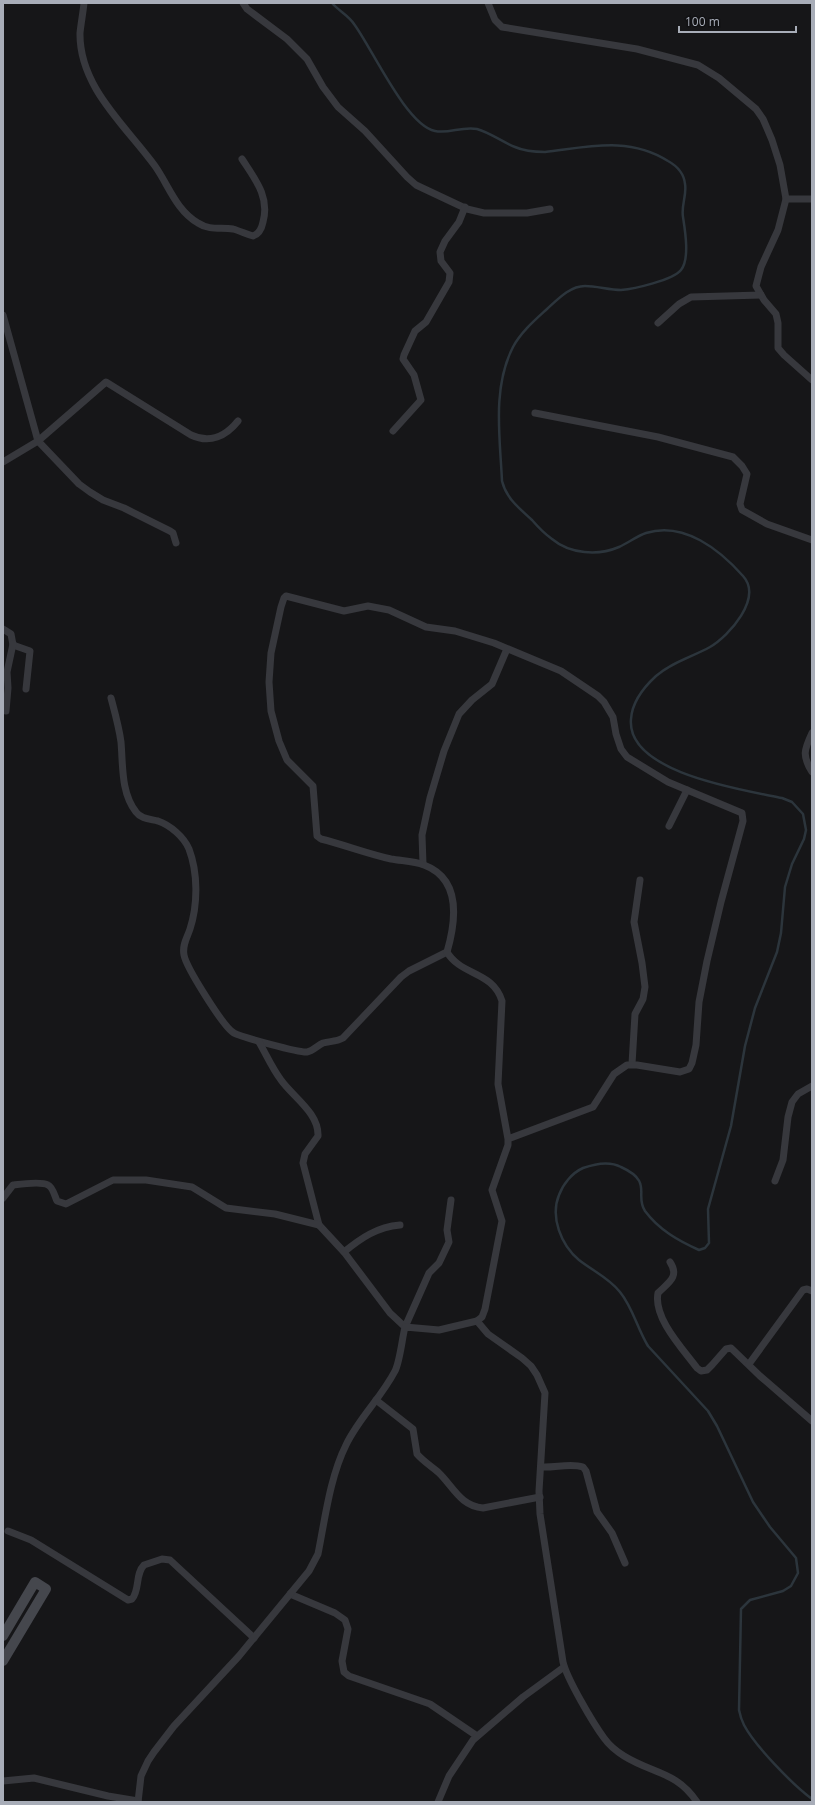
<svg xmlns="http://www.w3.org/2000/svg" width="815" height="1805" viewBox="0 0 815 1805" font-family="'Open Sans',sans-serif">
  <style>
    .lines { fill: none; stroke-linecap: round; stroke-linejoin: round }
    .stream { stroke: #2c353c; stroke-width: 2.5 }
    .street { stroke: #37383d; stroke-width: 7 }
    .secondary { stroke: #45474d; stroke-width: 10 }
  </style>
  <rect width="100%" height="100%" fill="#161618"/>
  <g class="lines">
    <!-- stream -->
    <path class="stream" d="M 332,3 C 339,11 349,16 354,24 C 372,48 406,125 435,131 C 449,134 462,126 477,129 C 491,133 502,142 515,147 C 524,151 535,152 545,152 C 588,147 629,136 668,161 C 677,166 684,174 685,184 C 687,195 681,205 683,217 C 685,230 690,259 681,270 C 673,280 634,289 621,290 C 609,290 597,286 585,286 C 570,286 558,299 547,309 C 535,320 521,332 513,347 C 492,388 500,437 502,481 C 506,498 519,508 532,520 C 538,527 545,534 552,539 C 570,554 598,556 619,547 C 628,543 637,536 646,533 C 684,521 720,550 743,576 C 763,598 729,636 710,647 C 692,657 672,662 656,676 C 644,687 632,703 631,719 C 626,773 744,790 782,798 L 792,802 L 803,814 L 806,830 L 804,839 L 792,864 L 785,887 L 781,933 L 777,952 L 755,1008 L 745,1046 L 731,1126 L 708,1209 L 709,1243 L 705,1248 L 699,1250 C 679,1241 659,1230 645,1211 C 634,1195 654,1182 621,1167 C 610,1161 594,1164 583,1168 C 572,1173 563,1184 559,1195 C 550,1217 561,1245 579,1260 C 593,1271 609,1278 620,1292 C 633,1308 637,1328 648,1346 L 708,1411 L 717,1426 L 753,1502 L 770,1527 L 796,1558 L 798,1573 L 791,1586 L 783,1591 L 750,1600 L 741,1609 L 739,1710 C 740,1715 742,1721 744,1725 C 755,1746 793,1785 812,1799"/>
    <!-- street -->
    <g class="street">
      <path d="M 84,3 C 83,13 81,23 80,33 C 79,87 126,126 155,166 C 169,186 176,210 198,223 C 210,231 221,227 233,229 C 240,231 246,234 253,236 C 259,234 262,227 263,222 C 270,197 255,179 242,159"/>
      <path d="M 243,3 L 247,9 L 287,39 L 307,59 L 323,87 L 338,107 L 365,131 L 407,177 L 416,185 L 467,209 L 484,213 L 527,213 L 550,209"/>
      <path d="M 488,3 L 495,20 L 502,27 L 637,49 L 698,65 L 719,78 L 756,109 L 763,119 L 772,140 L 780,165 L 786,199 L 778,230 L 761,267 L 756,286 L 764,300 L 776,314 L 778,323 L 778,348 L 784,355 L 812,380"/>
      <path d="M 786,199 L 812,199"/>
      <path d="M 3,315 L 38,441 L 79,484 L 90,492 L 103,500 L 124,508 L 170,531 L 173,533 L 176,543"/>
      <path d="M 658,323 L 679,304 L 691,297 L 761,295"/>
      <path d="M 535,413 L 658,437 L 733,457 L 742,466 L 747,474 L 740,504 L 742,510 L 767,524 L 812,540"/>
      <path d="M 393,431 L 421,400 L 414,375 L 403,359 L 404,355 L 415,331 L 426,322 L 449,282 L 450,273 L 441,261 L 440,252 L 445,241 L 459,222 L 465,207"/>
      <path d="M 3,462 L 38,441 L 106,382 L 191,435 C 210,444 226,436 238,421"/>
      <path d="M 3,629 L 11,634 L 13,645 L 30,651 L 26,689"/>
      <path d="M 111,698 C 115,713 119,727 121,742 C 123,766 121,793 136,812 C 141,819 150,819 158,821 C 170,825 184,837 189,849 C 198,873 198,904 190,929 C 187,938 182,945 184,955 C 186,967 224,1028 234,1033 C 241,1037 300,1053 307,1052 C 313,1051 318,1045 323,1043 C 330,1041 336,1042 343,1038 L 401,977 L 409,971 L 447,952"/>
      <path d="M 6,711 L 8,688 L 7,672 L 13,644"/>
      <path d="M 812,733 C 804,750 802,756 812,772"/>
      <path d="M 669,826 L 687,790"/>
      <path d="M 423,864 L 422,835 L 430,798 L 444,751 L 459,714 L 472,700 L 492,684 L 507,649"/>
      <path d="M 259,1042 C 266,1054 272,1068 281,1080 C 293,1097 319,1113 318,1136 L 305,1154 L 303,1163 L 319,1225 L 344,1252 L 390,1313 L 405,1327 L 429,1273 L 439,1263 L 449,1242 L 447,1230 L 451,1200"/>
      <path d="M 632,1064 L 635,1014 L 643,999 L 645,987 L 642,963 L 634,922 L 640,880"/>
      <path d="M 775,1181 L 783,1160 L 788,1117 L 792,1102 L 798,1094 L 812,1086"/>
      <path d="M 3,1198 L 13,1185 C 21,1184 41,1181 48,1185 C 53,1187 55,1197 57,1201 L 66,1204 L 113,1180 L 146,1180 L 192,1187 L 226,1208 L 275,1214 L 319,1225"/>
      <path d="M 344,1252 C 361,1238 377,1227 400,1225"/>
      <path d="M 670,1262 C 680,1277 668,1283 658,1293 C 653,1318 683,1349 697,1368 L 701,1371 L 707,1370 L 712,1365 L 726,1349 L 731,1348 L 760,1376 L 812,1421"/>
      <path d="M 477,1321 L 488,1334 L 522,1358 L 531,1366 L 537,1375 L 545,1393 L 539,1491 L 540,1514 L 563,1662 C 567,1679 593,1723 604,1738 C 609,1745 616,1751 624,1756 C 653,1774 676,1771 697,1802"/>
      <path d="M 749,1364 L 803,1290 L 807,1289 L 812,1291"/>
      <path d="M 376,1400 L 413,1429 L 417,1454 C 423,1461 431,1466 438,1472 C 453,1486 460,1506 483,1508 L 540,1497"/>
      <path d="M 541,1467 C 555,1468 570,1463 583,1467 L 586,1471 L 597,1512 L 612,1533 L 625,1563"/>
      <path d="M 8,1531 L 31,1540 L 128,1600 L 132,1599 C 140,1590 135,1574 144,1565 L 162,1559 L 170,1560 L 254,1638"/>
      <path d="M 290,1594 L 335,1613 L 345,1620 L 348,1629 L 342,1661 L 344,1672 L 349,1676 L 430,1704 L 477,1736"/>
      <path d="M 3,1781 L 34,1778 L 108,1796 L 138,1801"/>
      <path d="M 138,1802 L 141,1776 L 148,1761 L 154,1752 L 174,1726 L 239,1656 L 309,1571 L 318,1554 C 325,1519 330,1477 346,1445 C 359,1418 381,1398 395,1371 C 400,1361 402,1339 405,1327 L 439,1330 L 477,1321 L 482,1317 L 485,1309 L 502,1221 L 492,1190 L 508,1145 L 508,1139 L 498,1084 L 502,1001 C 493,971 461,976 447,952 C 456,921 462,879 424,865 C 414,861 402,861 391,859 C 368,854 345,845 321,839 L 317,836 L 313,786 L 287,760 L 279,741 L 271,711 L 269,682 L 271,653 L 281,607 L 284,598 L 286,596 L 344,611 L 368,606 L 389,610 L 426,627 L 455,631 L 494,643 L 561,671 L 598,696 L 604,702 L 613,717 L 616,734 L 621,749 L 627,757 L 668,782 L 742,813 L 743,821 L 721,902 L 707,961 L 699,1002 L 696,1045 L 692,1063 L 689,1069 L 680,1072 L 637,1065 L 627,1065 L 614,1074 L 593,1107 L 508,1139"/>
      <path d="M 438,1802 L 449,1776 L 473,1740 L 523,1697 L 564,1667"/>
    </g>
    <!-- secondary -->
    <path class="secondary" d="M 3,1636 L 35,1582 L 46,1589 L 3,1661"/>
  </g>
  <!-- border -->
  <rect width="815" height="1805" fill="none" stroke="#a8adb8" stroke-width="8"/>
  <!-- scale -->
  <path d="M679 26v6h117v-6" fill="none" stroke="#a8adb8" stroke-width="2"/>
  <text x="685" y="26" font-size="12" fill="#a8adb8" stroke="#111113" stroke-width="3" paint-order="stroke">100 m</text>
</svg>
